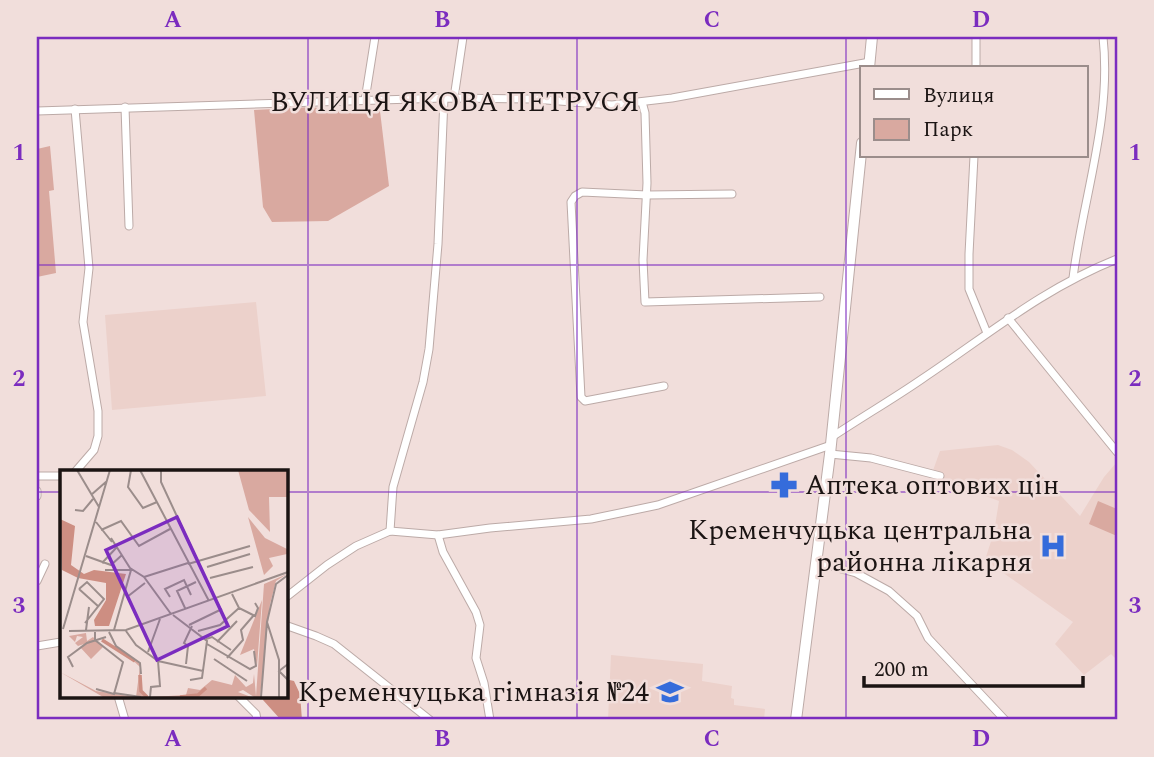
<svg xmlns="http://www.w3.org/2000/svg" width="1154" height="757" viewBox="0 0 1154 757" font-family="Spectral,serif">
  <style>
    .built { fill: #ecd1cb }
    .green { fill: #d9a9a0 }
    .water { fill: #cd8e82 }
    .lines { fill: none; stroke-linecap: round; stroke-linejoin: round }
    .minor-casing { stroke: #bcaaa7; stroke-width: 9 }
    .highway-casing { stroke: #bcaaa7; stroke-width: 12 }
    .minor { stroke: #fff; stroke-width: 7 }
    .highway { stroke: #fff; stroke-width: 10 }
    .grid { fill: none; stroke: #7b2cbf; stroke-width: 2; stroke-opacity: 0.55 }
    .labels { text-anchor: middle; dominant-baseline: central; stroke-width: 5; stroke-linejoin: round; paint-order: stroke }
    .street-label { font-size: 28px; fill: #1b1413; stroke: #f1dedb }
    .poi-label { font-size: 28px; fill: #1b1413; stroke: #f1dedb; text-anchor: end }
    .inset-river { fill: none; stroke: #cd8e82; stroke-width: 3.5 }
    .inset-road { fill: none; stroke: #9b8d8b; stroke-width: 2 }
    .view { fill: #7b2cbf; fill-opacity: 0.15; stroke: #7b2cbf; stroke-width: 3.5 }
    .inset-edge { fill: none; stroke: #1b1413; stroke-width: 3.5 }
    .neatline { fill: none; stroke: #7b2cbf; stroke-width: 2.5 }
    .grid-label { font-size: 23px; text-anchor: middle; font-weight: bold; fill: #7b2cbf }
  </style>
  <rect width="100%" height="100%" fill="#f1dedb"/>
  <!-- built -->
  <g class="built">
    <path d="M 256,302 L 266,396 L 112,410 L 105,315 Z"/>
    <path d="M 998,445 L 1012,450 L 1029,462 L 1080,516 L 1104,477 L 1117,462 L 1117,660 L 1111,654 L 1084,675 L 1055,644 L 1073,622 L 985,560 L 994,532 L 999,501 L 931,476 L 940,451 Z"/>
    <path d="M 611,655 L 703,664 L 702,681 L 732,686 L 731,698 L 734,699 L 734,705 L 765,709 L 764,720 L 608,720 Z"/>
  </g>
  <!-- green -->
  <g class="green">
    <path d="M 312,107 L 342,112 L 380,111 L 389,186 L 328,221 L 272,222 L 263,207 L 254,110 Z"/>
    <path d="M 50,146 L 54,190 L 49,191 L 56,273 L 37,277 L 37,149 Z"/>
    <path d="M 1098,501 L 1117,509 L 1117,536 L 1089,524 Z"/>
  </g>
  <!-- water -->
  <path class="water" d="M 285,679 L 294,681 L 300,694 L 302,720 L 281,720 L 263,700 L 264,696 L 285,696 Z"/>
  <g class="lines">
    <!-- minor casing -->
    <g class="minor-casing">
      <g id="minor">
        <path d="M 976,68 L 976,37"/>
        <path d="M 454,98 L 463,37"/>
        <path d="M 365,100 L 375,37"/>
        <path d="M 642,102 L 645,113 L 647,183 L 643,260 L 645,302 L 820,297"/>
        <path d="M 125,107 L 129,226"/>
        <path d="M 37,111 L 444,98 L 533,99 L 612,105 L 672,98 L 870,62"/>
        <path d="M 974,156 L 969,254 L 969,289 L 987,333"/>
        <path d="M 1073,278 C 1083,197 1112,119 1103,37"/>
        <path d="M 1008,318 L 1117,452"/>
        <path d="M 664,386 L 585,401 L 581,397 L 571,202 L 575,196 L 582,192 L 647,195 L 732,194"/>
        <path d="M 832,437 C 862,417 893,399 922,379 C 988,335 1042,289 1117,259"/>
        <path d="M 830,454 L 871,458 L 940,476"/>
        <path d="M 75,472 L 94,450 L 98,436 L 98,411 L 83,322 L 89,268 L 75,109"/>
        <path d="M 37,476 L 61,476"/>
        <path d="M 37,491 L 37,496"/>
        <path d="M 390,531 L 393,487 L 423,382 L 429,349 L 438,244 L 444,98"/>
        <path d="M 438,535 L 443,552 L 476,612 L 480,625 L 476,658 L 484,683 L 490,720"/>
        <path d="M 816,562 L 856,573 L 889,591 L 917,616 L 928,638 L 1005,720"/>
        <path d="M 37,581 L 45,564"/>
        <path d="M 285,598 L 327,565 L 356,546 L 390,531 L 438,535 L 490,528 L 591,519 L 658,505 L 831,445"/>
        <path d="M 285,625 L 316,636 L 334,644 L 430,720"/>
        <path d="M 37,646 L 61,642"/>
        <path d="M 118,696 L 125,720"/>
        <path d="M 238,696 L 256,714 L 257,720"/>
      </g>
    </g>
    <!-- highway casing -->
    <g class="highway-casing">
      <g id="highway">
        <path d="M 869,68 L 872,37"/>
        <path d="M 796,720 L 830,454 L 862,143"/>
      </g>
    </g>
    <!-- minor -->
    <use href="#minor" class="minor"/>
    <!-- highway -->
    <use href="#highway" class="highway"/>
  </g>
  <!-- grid -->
  <path class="grid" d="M 308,37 L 308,720M 577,37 L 577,720M 846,37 L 846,720M 37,265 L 1117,265M 37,492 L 61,492M 285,492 L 1117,492"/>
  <!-- icons -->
  <defs>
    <g id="pharmacy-bare" transform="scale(2.1)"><path d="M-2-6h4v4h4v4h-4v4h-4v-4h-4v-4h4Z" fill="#356cdb" stroke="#f1dedb" stroke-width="2.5" paint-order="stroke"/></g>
    <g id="hospital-bare" transform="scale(2.1)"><path d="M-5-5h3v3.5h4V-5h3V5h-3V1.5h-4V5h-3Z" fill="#356cdb" stroke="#f1dedb" stroke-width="2.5" paint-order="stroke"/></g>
    <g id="school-bare" transform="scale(2.1)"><path d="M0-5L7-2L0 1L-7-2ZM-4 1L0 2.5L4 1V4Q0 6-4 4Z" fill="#356cdb" stroke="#f1dedb" stroke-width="2.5" paint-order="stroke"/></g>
  </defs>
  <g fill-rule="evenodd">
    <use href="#pharmacy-bare" x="784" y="485"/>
    <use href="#hospital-bare" x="1053" y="546"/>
    <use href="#school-bare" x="670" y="692"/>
  </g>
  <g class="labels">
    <!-- street labels -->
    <g class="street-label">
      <text x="455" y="102">ВУЛИЦЯ ЯКОВА ПЕТРУСЯ</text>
    </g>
    <!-- poi labels -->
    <g class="poi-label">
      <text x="805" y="485" text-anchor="start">Аптека оптових цін</text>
      <text x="1032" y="530">Кременчуцька центральна<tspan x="1032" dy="32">районна лікарня</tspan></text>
      <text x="649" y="692">Кременчуцька гімназія №24</text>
    </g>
  </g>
  <!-- overview -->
  <g transform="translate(60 470)">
    <rect width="228" height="228" fill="#f1dedb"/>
    <path d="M 178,0 L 227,0 L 227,27 L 209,27 L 210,62 L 189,40 ZM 188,47 L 205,68 L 227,79 L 227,84 L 209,88 L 213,96 L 204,105 ZM 227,104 L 216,111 L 210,134 L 200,227 L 194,227 L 183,220 L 178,222 L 191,227 L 91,227 L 126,225 L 128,218 L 140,220 L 152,210 L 172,215 L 175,205 L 186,217 L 193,213 L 194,204 L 196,226 L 204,114 ZM 202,130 L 197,196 L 194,179 L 180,185 ZM 26,163 L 27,171 L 33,167 L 43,177 L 31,189 L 20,177 L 24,174 L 18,176 L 15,173 L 23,167 L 17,166 L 15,172 L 9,166 ZM 66,184 L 80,193 L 81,221 L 89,227 L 43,227 L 0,202 L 36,221 L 76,227 L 80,197 Z" fill="#d9a9a0"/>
    <path d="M 0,49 L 15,56 L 11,95 L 24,104 L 34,100 L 66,104 L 49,156 L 35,156 L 34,150 L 46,130 L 46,113 L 18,108 L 2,100 Z" fill="#cd8e82"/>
    <path class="inset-river" d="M 42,170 L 75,191M 80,205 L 81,221 L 87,227M 120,227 L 138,225 L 146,218"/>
    <path class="inset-road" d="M 17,0 L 39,37M 71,0 L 68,17 L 83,38 L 97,32M 80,0 L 149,131M 101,0 L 101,12 L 134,83M 31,25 L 47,11M 15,40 L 23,41 L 33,29M 36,52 L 52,72M 41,60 L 61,51 L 79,76 L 110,59M 51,68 L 70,98 L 84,107 L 111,144M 26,86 L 51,95 L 62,85M 42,93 L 57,77M 128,94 L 190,76M 147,97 L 190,84M 45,100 L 71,100 L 54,160M 84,107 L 128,93M 150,108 L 193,97M 19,119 L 27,112 L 44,129 L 25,153M 19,119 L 39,137M 172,124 L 179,138 L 195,146 L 198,138 L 195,133M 67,127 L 85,113M 110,127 L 105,119 L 124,110 L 131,125M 125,138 L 117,121 L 136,112M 113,145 L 147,171 L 142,208 L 130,210M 207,152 L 219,190 L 219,227M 129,155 L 162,139M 3,159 L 50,0M 26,160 L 29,137M 9,161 L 66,160 L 228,102M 66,161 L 76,175 L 98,191 L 100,216 L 91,217 L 90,227M 138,161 L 160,155 L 179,138M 35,162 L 35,170 L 63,192 L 54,224 L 36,219M 49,162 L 56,176 L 80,193 L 81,204M 146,169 L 152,167 L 171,180M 157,172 L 177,151M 147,174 L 190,199 L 196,196 L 194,181M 88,182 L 100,149M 167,188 L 183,170 L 181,160 L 194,145M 154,189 L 187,211M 98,191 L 143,201M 126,194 L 128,176 L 124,173 L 132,156M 228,194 L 219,201 L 228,210M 13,197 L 8,187 L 27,173 L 46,167M 54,223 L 81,227M 201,227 L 207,152 L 216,114 L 228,105"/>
    <path class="view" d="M 117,47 L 168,156 L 97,190 L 46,80 Z"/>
    <rect width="228" height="228" class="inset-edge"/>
  </g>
  <!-- border -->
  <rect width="1154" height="757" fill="none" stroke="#f1dedb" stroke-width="77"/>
  <!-- legend -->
  <rect x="860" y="66" width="228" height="91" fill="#f1dedb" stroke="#9b8d8b" stroke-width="2"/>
  <rect x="874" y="89" width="35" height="10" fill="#ffffff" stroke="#9b8d8b" stroke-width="2"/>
  <text x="923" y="102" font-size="21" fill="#1b1413">Вулиця</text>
  <rect x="874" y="119" width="35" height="21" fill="#d9a9a0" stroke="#9b8d8b" stroke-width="2"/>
  <text x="923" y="136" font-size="21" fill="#1b1413">Парк</text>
  <!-- scale -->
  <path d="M864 676v10h219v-10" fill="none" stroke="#1b1413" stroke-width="3.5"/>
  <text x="874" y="676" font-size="21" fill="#1b1413" stroke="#f1dedb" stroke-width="5" paint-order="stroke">200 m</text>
  <rect x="38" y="38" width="1078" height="680" class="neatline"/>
  <g class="grid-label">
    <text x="173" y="27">A</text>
    <text x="442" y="27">B</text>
    <text x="712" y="27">C</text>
    <text x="981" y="27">D</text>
    <text x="19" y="160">1</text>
    <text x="1135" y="160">1</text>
    <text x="19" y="386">2</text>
    <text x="1135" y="386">2</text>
    <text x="19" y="613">3</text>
    <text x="1135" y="613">3</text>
    <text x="173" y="746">A</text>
    <text x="442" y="746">B</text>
    <text x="712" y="746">C</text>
    <text x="981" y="746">D</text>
  </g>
</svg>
